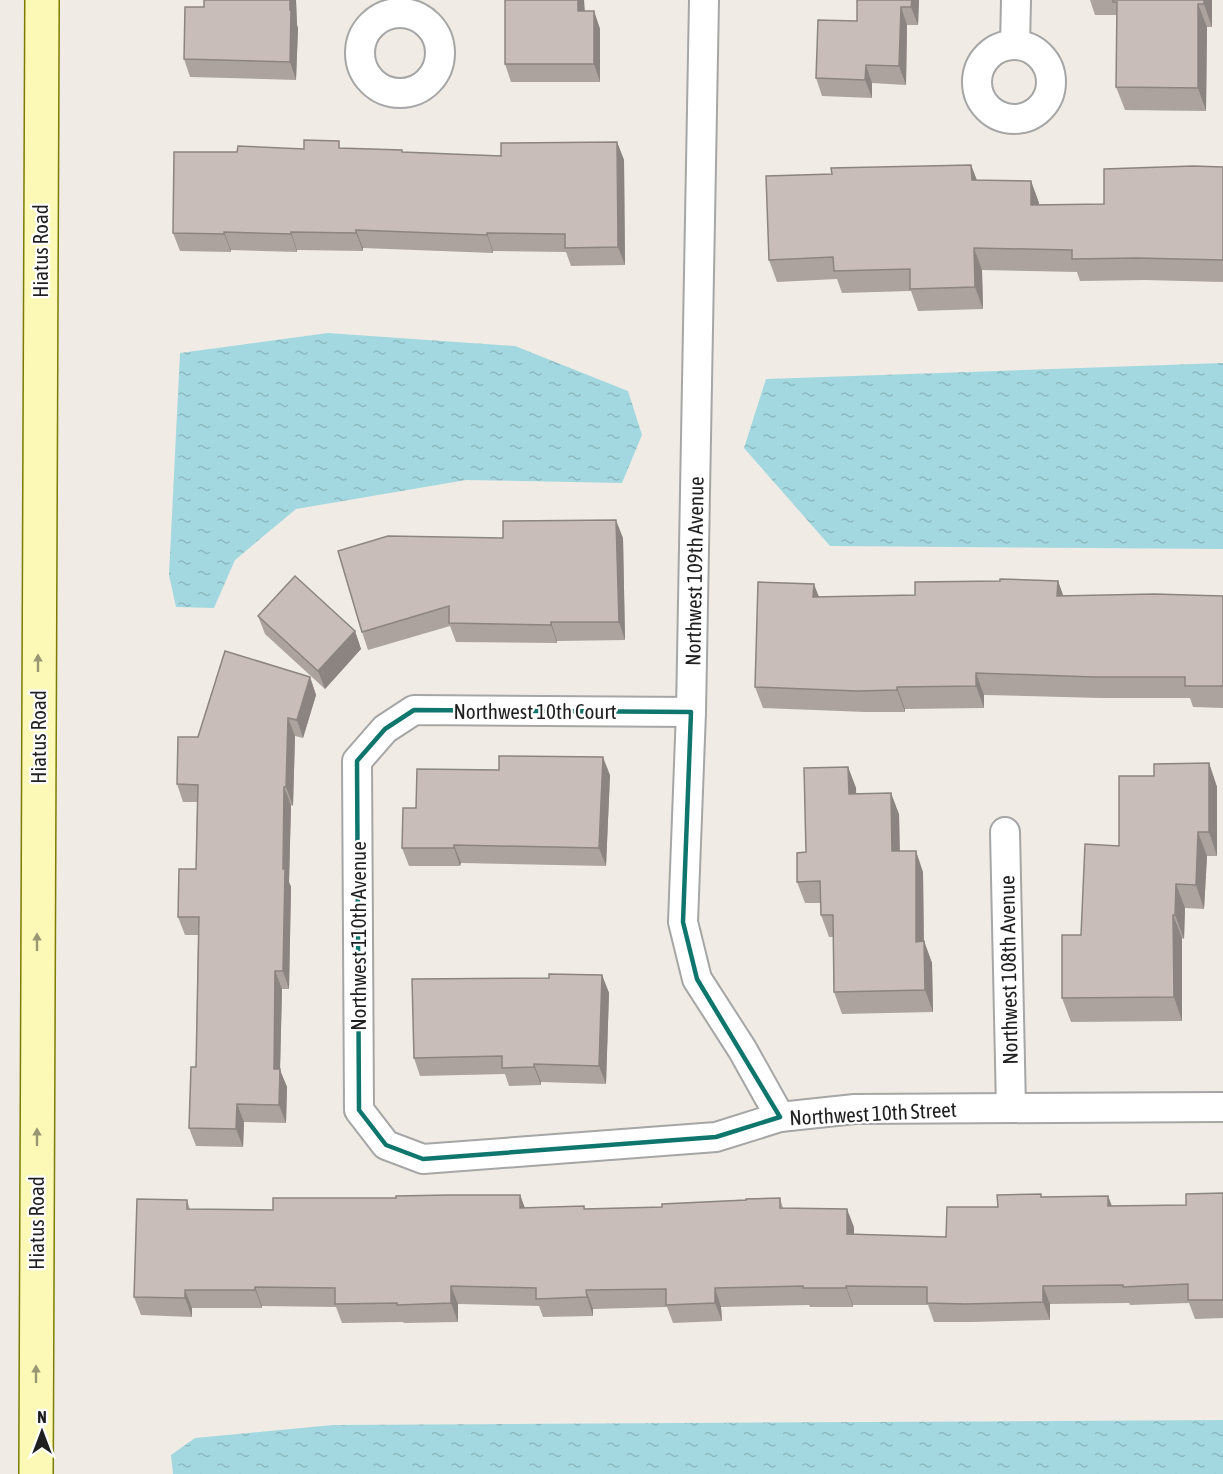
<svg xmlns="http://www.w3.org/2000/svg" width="1223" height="1474" viewBox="0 0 1223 1474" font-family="'Asap Condensed',sans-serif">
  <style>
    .water { fill: url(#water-ripples) }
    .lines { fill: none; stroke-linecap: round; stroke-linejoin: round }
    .minor-casing { stroke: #a6a6a6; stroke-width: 32 }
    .secondary-casing { stroke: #7b7c00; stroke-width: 36 }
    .minor { stroke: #fff; stroke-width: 28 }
    .secondary { stroke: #fcf9b7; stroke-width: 33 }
    .wall { fill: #aca39e }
    .shaded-wall { fill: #8c8481 }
    .building { fill: #c8bdb8; stroke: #8c8481; stroke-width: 1.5 }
    .oneway { fill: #999773 }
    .marked { fill: none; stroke: #0f766e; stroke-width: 4.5; stroke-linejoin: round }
    .labels { text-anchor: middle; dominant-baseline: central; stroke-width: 4.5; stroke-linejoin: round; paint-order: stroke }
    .street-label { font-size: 21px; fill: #1f1f1f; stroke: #fff }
  </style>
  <defs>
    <pattern id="water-ripples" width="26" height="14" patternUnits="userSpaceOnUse" patternTransform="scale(1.5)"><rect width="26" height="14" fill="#a3d8e0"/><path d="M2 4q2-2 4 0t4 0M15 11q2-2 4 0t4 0" fill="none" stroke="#8cb9c0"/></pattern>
  </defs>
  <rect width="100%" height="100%" fill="#f0ece5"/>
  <!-- water -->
  <g class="water">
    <path d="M 328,333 L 515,346 L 628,391 L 642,435 L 622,483 L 466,480 L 296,509 L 235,560 L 214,608 L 176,607 L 169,575 L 180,353 Z"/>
    <path d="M 1223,363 L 1223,549 L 830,546 L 744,448 L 766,379 Z"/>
    <path d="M 1223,1420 L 1223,1474 L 173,1474 L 171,1455 L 195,1438 L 333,1425 Z"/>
  </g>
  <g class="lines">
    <!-- minor casing -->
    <g class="minor-casing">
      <g id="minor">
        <path d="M 704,0 L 691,712 L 683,922 L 697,979 L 742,1049 L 780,1117"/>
        <circle cx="400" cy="53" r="40"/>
        <path d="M 1015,45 L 1016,0"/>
        <circle cx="1014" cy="82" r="37"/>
        <path d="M 691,712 L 414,710 L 385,729 L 357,761 L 359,1110 L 386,1145 L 423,1159 L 716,1137 L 780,1117 L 855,1109 L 1223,1107"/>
        <path d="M 1005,832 L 1011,1108"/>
      </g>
    </g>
    <!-- secondary casing -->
    <g class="secondary-casing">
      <path id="secondary" d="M 36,1474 L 42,0"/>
    </g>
    <!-- minor -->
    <use href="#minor" class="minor"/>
    <!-- secondary -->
    <use href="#secondary" class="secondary"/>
  </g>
  <!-- wall -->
  <g class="wall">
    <path d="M 204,0 L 296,0 L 297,25 L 298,28 L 296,80 L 190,77 L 184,59 L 204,7 Z"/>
    <path d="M 500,0 L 584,0 L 585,11 L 594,11 L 600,29 L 600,82 L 511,82 L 505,64 L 505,0 Z"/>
    <path d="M 857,0 L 919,0 L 918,25 L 907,25 L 906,85 L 872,83 L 872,98 L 822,96 L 816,78 L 857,21 Z"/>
    <path d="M 1090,0 L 1212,0 L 1212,27 L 1207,27 L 1206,111 L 1125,110 L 1116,87 L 1117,15 L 1095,15 Z"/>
    <path d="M 617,142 L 624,160 L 625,265 L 571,266 L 566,252 L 493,251 L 493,253 L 363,248 L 363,251 L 297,250 L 297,252 L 231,250 L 231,252 L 180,251 L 173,233 L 237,152 L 342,148 L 403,152 L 501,156 Z"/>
    <path d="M 971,165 L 977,180 L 1031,181 L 1039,203 L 1039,205 L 1104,204 L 1223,167 L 1223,282 L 1145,280 L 1080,281 L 1077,272 L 982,270 L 983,309 L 918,311 L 911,291 L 842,293 L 837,279 L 777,282 L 769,260 L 832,174 Z"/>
    <path d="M 623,538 L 625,640 L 557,641 L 557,643 L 456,642 L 450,626 L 368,650 L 362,632 Z"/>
    <path d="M 1058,581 L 1063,596 L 1223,596 L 1223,708 L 1193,707 L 1190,698 L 1101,698 L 984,695 L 984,708 L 905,709 L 905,712 L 865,712 L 763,708 L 755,687 L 819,597 L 915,595 Z"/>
    <path d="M 258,616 L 355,631 L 361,649 L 325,689 L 265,634 Z"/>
    <path d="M 310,677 L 316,695 L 303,738 L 295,736 L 293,806 L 291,805 L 289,882 L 291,887 L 289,989 L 282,989 L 280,1070 L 287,1087 L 286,1123 L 244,1122 L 243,1147 L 196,1146 L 189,1128 L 196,1067 L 198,935 L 185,935 L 178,917 L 196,869 L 197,802 L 183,802 L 177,784 L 198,737 Z"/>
    <path d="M 1209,763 L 1217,787 L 1217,856 L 1207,856 L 1204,909 L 1185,908 L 1184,939 L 1182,938 L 1182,1021 L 1071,1022 L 1062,998 L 1081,935 L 1119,846 L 1154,776 Z"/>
    <path d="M 848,767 L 856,788 L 856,793 L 899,814 L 900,851 L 923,872 L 924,941 L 932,963 L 933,1012 L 842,1014 L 834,992 L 833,937 L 829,937 L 821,915 L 821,903 L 805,903 L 797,882 L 806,852 Z"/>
    <path d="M 610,775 L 606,866 L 461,863 L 460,866 L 409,866 L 402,848 L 416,808 Z"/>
    <path d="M 602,975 L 609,993 L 606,1084 L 541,1082 L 541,1085 L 509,1086 L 505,1074 L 420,1076 L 414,1058 L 549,978 Z"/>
    <path d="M 1223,1193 L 1223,1318 L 1195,1319 L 1189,1303 L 1130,1305 L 1129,1303 L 1050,1304 L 1050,1320 L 972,1322 L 934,1322 L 928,1305 L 853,1305 L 853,1307 L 810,1307 L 809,1305 L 721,1307 L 722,1321 L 673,1323 L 667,1307 L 593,1309 L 593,1316 L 543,1317 L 539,1306 L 458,1304 L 458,1322 L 404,1323 L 403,1322 L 342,1323 L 336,1307 L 262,1306 L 262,1308 L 192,1308 L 192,1317 L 141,1315 L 134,1297 L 187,1200 L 190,1209 L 273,1210 L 396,1198 L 520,1195 L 525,1208 L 584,1206 L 585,1209 L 662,1207 L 780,1198 L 783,1208 L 854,1227 L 854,1235 L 946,1237 L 998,1207 L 1042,1197 L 1108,1196 L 1112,1206 L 1186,1205 Z"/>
  </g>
  <!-- shaded-wall -->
  <g class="shaded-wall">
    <path d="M 290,0 L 296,0 L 297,25 L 298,28 L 296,80 L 290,62 Z"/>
    <path d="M 578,0 L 584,0 L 585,29 L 578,11 Z"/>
    <path d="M 912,0 L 919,0 L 918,25 L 911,7 Z"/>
    <path d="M 1204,0 L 1212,0 L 1212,27 L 1204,4 Z"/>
    <path d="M 1198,4 L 1207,27 L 1206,111 L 1198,88 Z"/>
    <path d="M 901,7 L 907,25 L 906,85 L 899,66 Z"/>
    <path d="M 594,11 L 600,29 L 600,82 L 594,64 Z"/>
    <path d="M 866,65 L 872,83 L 872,98 L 865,80 Z"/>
    <path d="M 617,142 L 624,160 L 625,265 L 618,247 Z"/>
    <path d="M 971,165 L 979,186 L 972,180 Z"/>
    <path d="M 1031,181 L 1039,203 L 1039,227 L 1031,205 Z"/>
    <path d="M 356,230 L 363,248 L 363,251 L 356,233 Z"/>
    <path d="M 224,232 L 231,250 L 231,252 L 224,234 Z"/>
    <path d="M 291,232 L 297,250 L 297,252 L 291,234 Z"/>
    <path d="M 487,233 L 493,251 L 493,253 L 487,235 Z"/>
    <path d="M 974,248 L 982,270 L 983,309 L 975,287 Z"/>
    <path d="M 616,520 L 623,538 L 625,640 L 619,622 Z"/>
    <path d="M 1058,581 L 1066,603 L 1057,596 Z"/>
    <path d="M 814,584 L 822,605 L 813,597 Z"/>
    <path d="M 551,622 L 557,641 L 557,643 L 551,625 Z"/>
    <path d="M 355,631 L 361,649 L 325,689 L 318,671 Z"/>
    <path d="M 976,673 L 984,695 L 984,708 L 976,686 Z"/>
    <path d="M 310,677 L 316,695 L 303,738 L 297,720 Z"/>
    <path d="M 897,687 L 905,709 L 905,712 L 897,690 Z"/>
    <path d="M 288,718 L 295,736 L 293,806 L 286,787 Z"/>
    <path d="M 603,757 L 610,775 L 606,866 L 599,848 Z"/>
    <path d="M 1209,763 L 1217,787 L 1217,856 L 1209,832 Z"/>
    <path d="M 848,767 L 856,788 L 857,815 L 849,794 Z"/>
    <path d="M 284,787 L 291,805 L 289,882 L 291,887 L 289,989 L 283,971 Z"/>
    <path d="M 891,793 L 899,814 L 900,873 L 892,851 Z"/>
    <path d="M 1198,832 L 1207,856 L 1204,909 L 1196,885 Z"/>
    <path d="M 454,845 L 461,863 L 460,866 L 454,848 Z"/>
    <path d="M 916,851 L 923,872 L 924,963 L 916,942 Z"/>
    <path d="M 1176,884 L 1185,908 L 1184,939 L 1175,915 Z"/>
    <path d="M 1173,915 L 1182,938 L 1182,1021 L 1174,997 Z"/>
    <path d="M 924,941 L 932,963 L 933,1012 L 925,990 Z"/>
    <path d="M 275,971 L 282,989 L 280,1070 L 287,1087 L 286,1123 L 279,1105 L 274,1069 Z"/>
    <path d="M 602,975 L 609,993 L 606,1084 L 599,1066 Z"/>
    <path d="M 534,1064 L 541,1082 L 541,1085 L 534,1067 Z"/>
    <path d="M 237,1104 L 244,1122 L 243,1147 L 236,1129 Z"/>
    <path d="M 520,1195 L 527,1214 L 520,1208 Z"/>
    <path d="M 1108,1196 L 1115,1215 L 1108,1206 Z"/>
    <path d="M 847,1209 L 854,1227 L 854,1253 L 847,1234 Z"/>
    <path d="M 451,1286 L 458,1304 L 458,1322 L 451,1303 Z"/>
    <path d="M 846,1286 L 853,1305 L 853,1307 L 846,1288 Z"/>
    <path d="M 1043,1286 L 1050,1304 L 1050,1320 L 1043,1302 Z"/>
    <path d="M 255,1287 L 262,1306 L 262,1308 L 255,1290 Z"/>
    <path d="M 715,1288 L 721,1307 L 722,1321 L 715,1303 Z"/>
    <path d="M 185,1290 L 192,1308 L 192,1317 L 185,1298 Z"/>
    <path d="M 586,1290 L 593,1309 L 593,1316 L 587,1297 Z"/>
  </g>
  <!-- building -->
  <g class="building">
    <path d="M 204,0 L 290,0 L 290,10 L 291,10 L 290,62 L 184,59 L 185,7 L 204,7 Z"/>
    <path d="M 505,0 L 578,0 L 578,11 L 594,11 L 594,64 L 505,64 Z"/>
    <path d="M 857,0 L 912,0 L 911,7 L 901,7 L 899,66 L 866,65 L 865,80 L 816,78 L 818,20 L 857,21 Z"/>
    <path d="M 1113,0 L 1204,0 L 1204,4 L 1198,4 L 1198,88 L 1116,87 L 1117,2 L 1113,2 Z"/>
    <path d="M 304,140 L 339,141 L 339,148 L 402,150 L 402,152 L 501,156 L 501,143 L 617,142 L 618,247 L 565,248 L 565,234 L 487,233 L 487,235 L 356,230 L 356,233 L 291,232 L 291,234 L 224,232 L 224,234 L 173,233 L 174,152 L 237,152 L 238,146 L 304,149 Z"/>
    <path d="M 971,165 L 972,180 L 1031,181 L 1031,205 L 1104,204 L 1104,169 L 1193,166 L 1223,167 L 1223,260 L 1137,258 L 1072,259 L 1072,250 L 974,248 L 975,287 L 910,289 L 910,269 L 834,271 L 833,257 L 769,260 L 766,176 L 832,174 L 831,168 Z"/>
    <path d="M 616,520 L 619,622 L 551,622 L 551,625 L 449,623 L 449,606 L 362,632 L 338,551 L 388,536 L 503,538 L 503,521 Z"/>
    <path d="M 295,576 L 355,631 L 318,671 L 258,616 Z"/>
    <path d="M 1000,579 L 1058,581 L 1057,596 L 1154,594 L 1223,596 L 1223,686 L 1185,686 L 1185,677 L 1093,677 L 976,673 L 976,686 L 897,687 L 897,690 L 857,691 L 755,687 L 758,582 L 814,584 L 813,597 L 915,595 L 915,582 L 1000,581 Z"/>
    <path d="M 225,651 L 310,677 L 297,720 L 288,718 L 286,787 L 284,787 L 283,869 L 285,869 L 283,971 L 275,971 L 274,1069 L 280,1069 L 279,1105 L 237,1104 L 236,1129 L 189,1128 L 191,1067 L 196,1067 L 199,917 L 178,917 L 179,869 L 196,869 L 198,785 L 177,784 L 178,737 L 198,737 Z"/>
    <path d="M 499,756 L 603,757 L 599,848 L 454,845 L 454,848 L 402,848 L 403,808 L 416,808 L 417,769 L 499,770 Z"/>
    <path d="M 1209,763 L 1209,832 L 1198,832 L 1196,885 L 1176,884 L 1175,915 L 1173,915 L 1174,997 L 1062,998 L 1062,935 L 1081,935 L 1085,844 L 1119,846 L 1119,776 L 1154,776 L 1154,764 Z"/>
    <path d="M 848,767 L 849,794 L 891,793 L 892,851 L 916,851 L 916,942 L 924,941 L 925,990 L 834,992 L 833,915 L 821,915 L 820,881 L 797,882 L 797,853 L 806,852 L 804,768 Z"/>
    <path d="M 549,974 L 602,975 L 599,1066 L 534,1064 L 534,1067 L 502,1068 L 502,1056 L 414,1058 L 412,979 L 549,978 Z"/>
    <path d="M 1223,1193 L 1223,1300 L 1188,1300 L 1188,1284 L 1123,1287 L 1123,1285 L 1043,1286 L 1043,1302 L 965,1304 L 927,1303 L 927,1287 L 846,1286 L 846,1288 L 803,1288 L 803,1286 L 715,1288 L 715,1303 L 666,1305 L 666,1289 L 586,1290 L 587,1297 L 536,1299 L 536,1288 L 451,1286 L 451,1303 L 397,1305 L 397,1303 L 335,1304 L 335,1288 L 255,1287 L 255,1290 L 185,1290 L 185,1298 L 134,1297 L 137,1199 L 187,1200 L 187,1209 L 273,1210 L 273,1198 L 396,1198 L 396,1196 L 449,1195 L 520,1195 L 520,1208 L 584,1206 L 584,1209 L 662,1207 L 662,1204 L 746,1200 L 746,1199 L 780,1198 L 780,1208 L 847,1209 L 847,1234 L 946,1237 L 947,1207 L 998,1207 L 997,1195 L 1041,1194 L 1041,1197 L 1108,1196 L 1108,1206 L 1186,1205 L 1186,1194 Z"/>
  </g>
  <!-- one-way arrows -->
  <defs><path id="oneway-solid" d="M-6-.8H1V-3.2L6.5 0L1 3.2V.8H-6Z" transform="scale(1.5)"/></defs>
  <g class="oneway">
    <use href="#oneway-solid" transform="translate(38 663) rotate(-90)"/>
    <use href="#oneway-solid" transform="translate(37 942) rotate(-90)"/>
    <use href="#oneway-solid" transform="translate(37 1137) rotate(-90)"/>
    <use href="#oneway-solid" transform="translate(36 1374) rotate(-90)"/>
  </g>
  <!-- marked area -->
  <path class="marked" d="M 414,710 L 691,712 L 683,922 L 697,979 L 780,1117 L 716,1137 L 423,1159 L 386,1145 L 359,1110 L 357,761 L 385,729 Z"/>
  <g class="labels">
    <!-- street labels -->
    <g class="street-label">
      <text transform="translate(40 251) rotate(-90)">Hiatus Road</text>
      <text transform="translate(694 571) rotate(-89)">Northwest 109th Avenue</text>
      <text x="535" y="711">Northwest 10th Court</text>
      <text transform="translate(38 737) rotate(-90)">Hiatus Road</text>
      <text transform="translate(358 936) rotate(-90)">Northwest 110th Avenue</text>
      <text transform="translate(1008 970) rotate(-91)">Northwest 108th Avenue</text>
      <text transform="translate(873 1113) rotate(-3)">Northwest 10th Street</text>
      <text transform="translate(36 1223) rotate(-90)">Hiatus Road</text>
    </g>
  </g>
  <!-- north arrow -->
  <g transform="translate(42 1432)" stroke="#ffffff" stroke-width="4.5" paint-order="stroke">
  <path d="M0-4.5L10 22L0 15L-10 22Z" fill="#1f1f1f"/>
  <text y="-9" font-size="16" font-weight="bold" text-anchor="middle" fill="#1f1f1f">N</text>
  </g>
</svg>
